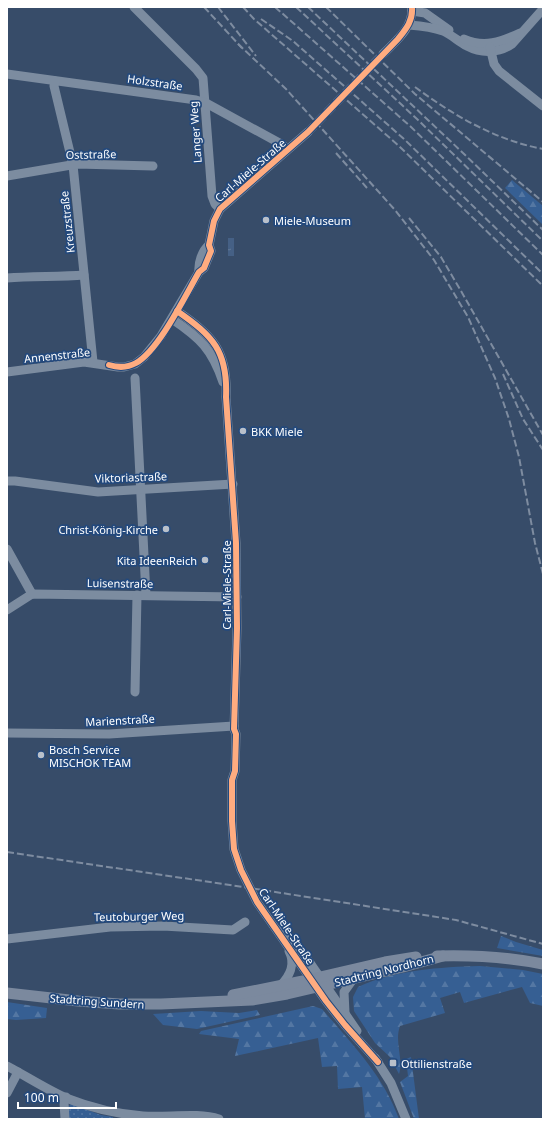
<svg xmlns="http://www.w3.org/2000/svg" width="550" height="1126" viewBox="0 0 550 1126" font-family="'Noto Sans',sans-serif">
  <style>
    .grass { fill: url(#grass-dots) }
    .forest { fill: url(#forest-firs) }
    .water { fill: url(#water-ripples) }
    .lines { fill: none; stroke-linecap: round; stroke-linejoin: round }
    .minor-tunnel { stroke: #556780; stroke-width: 9; stroke-dasharray: 9 4.5; stroke-linecap: butt }
    .minor { stroke: #7c8ca0; stroke-width: 9 }
    .major { stroke: #7b899e; stroke-width: 11 }
    .rail { stroke: #7e8ca0; stroke-width: 2; stroke-dasharray: 7 3; stroke-linecap: butt }
    .cycleway-casing { stroke: #23497d; stroke-width: 8 }
    .cycleway { stroke: #ffac80; stroke-width: 6 }
    .poi-dot { fill: #b9c0ca; stroke: #23497d; stroke-width: 1.5 }
    .labels { text-anchor: middle; dominant-baseline: central; stroke-width: 3.5; stroke-linejoin: round; paint-order: stroke }
    .street-label { font-size: 11px; fill: #fff; stroke: #23497d }
    .poi-label { font-size: 11px; fill: #fff; stroke: #23497d; text-anchor: start }
  </style>
  <defs>
    <pattern id="grass-dots" width="8" height="8" patternUnits="userSpaceOnUse"><rect width="8" height="8" fill="#365f93"/><path d="M2 2h.1M6 6h.1" fill="none" stroke="#5477a3" stroke-width="1.8" stroke-linecap="round"/></pattern>
    <pattern id="forest-firs" width="22" height="20" patternUnits="userSpaceOnUse"><rect width="22" height="20" fill="#365f93"/><path d="M5 1l3.5 6h-7zM16 11l3.5 6h-7z" fill="#5477a3"/></pattern>
    <pattern id="water-ripples" width="26" height="14" patternUnits="userSpaceOnUse"><rect width="26" height="14" fill="#456085"/><path d="M2 4q2-2 4 0t4 0M15 11q2-2 4 0t4 0" fill="none" stroke="#617897"/></pattern>
  </defs>
  <rect width="100%" height="100%" fill="#374c69"/>
  <!-- grass -->
  <path class="grass" d="M 71,1104 L 101,1115 L 113,1117 L 113,1119 L 68,1119 C 67,1113 67,1107 71,1104 Z"/>
  <!-- forest -->
  <g class="forest">
    <path d="M 512,180 L 543,206 L 543,225 L 505,188 Z"/>
    <path d="M 501,936 L 516,942 L 543,950 L 543,956 L 497,948 Z"/>
    <path d="M 480,966 L 523,970 L 543,974 L 543,1006 L 530,1003 L 522,987 L 464,1003 L 460,992 L 440,998 L 445,1013 L 400,1026 C 394,1042 404,1059 399,1074 L 390,1057 L 375,1043 L 354,1011 L 353,997 L 358,987 C 394,970 441,967 480,966 Z"/>
    <path d="M 7,1002 L 47,1008 L 46,1018 L 16,1020 L 7,1019 Z"/>
    <path d="M 313,1006 L 322,1009 C 352,1044 383,1075 399,1119 L 365,1119 L 362,1087 L 338,1089 L 337,1066 L 322,1067 L 318,1038 L 235,1056 L 239,1039 L 199,1034 L 201,1031 Z"/>
    <path d="M 257,1010 L 260,1015 L 197,1029 L 163,1025 L 153,1014 L 201,1011 L 239,1013 Z"/>
    <path d="M 411,1057 L 419,1119 L 414,1119 L 400,1082 L 408,1076 L 406,1059 Z"/>
  </g>
  <!-- water -->
  <rect class="water" x="228" y="238" width="6" height="18"/>
  <g class="lines">
    <!-- minor-tunnel -->
    <path class="minor-tunnel" d="M 308,132 L 383,54"/>
    <!-- minor -->
    <g class="minor">
      <path d="M 134,7 L 196,69 L 203,78 L 212,196 L 215,204 L 220,209"/>
      <path d="M 412,11 L 425,13 L 449,30"/>
      <path d="M 409,25 C 421,26 432,27 443,31 C 452,35 459,42 467,46 C 482,54 499,53 512,44 L 543,9"/>
      <path d="M 464,39 C 484,48 501,42 520,33"/>
      <path d="M 490,47 L 494,64 L 499,71 L 543,106"/>
      <path d="M 383,54 C 397,40 413,28 412,7"/>
      <path d="M 7,74 L 196,100 L 206,103 L 283,145 L 287,150"/>
      <path d="M 55,81 L 54,86 L 73,165 L 93,362"/>
      <path d="M 7,176 L 77,164 L 153,166"/>
      <path d="M 199,272 C 198,263 202,251 209,245"/>
      <path d="M 7,278 C 33,276 59,277 84,275"/>
      <path d="M 177,311 C 213,336 228,351 226,397 L 236,543 L 237,628 L 234,729 L 236,734 L 235,771 L 232,780 L 232,821 L 234,849 L 241,870 L 257,902 L 326,1001 L 345,1025 L 378,1062"/>
      <path d="M 172,319 C 200,338 212,349 223,382"/>
      <path d="M 7,372 L 84,362 L 118,367 L 124,367 L 135,364 L 144,357 L 161,336 L 199,272 L 204,268 L 211,251 L 209,245 L 214,221 L 220,209 L 308,132"/>
      <path d="M 135,378 L 146,595"/>
      <path d="M 7,481 L 15,481 L 98,492 L 233,484"/>
      <path d="M 7,549 L 32,594"/>
      <path d="M 7,610 L 32,594 L 237,597"/>
      <path d="M 135,692 L 137,595"/>
      <path d="M 7,733 L 109,734 L 234,726"/>
      <path d="M 282,929 L 308,960 L 357,1031"/>
      <path d="M 7,939 L 110,927 L 163,926 L 233,930 L 245,922"/>
      <path d="M 280,986 C 289,977 296,964 289,951"/>
      <path d="M 345,1013 L 344,992 L 354,978"/>
      <path d="M 375,1058 L 391,1083 L 406,1119"/>
      <path d="M 7,1066 C 26,1076 46,1089 66,1098 C 91,1108 117,1114 143,1116 C 166,1118 198,1112 219,1119"/>
      <path d="M 7,1093 L 18,1072"/>
      <path d="M 65,1119 L 64,1102 L 66,1097"/>
    </g>
    <!-- major -->
    <g class="major">
      <path d="M 437,956 C 472,955 508,957 543,964"/>
      <path d="M 7,993 L 78,1001 L 119,1004 L 161,1004 L 252,1000 L 287,994 L 403,967 L 443,956"/>
      <path d="M 233,995 L 303,981 L 385,962 L 416,957"/>
    </g>
    <!-- rail -->
    <g class="rail">
      <path d="M 204,7 L 242,48"/>
      <path d="M 218,7 L 256,56"/>
      <path d="M 243,7 L 254,19 L 399,146 L 543,286"/>
      <path d="M 275,7 L 410,126 L 543,255"/>
      <path d="M 296,7 L 417,119 L 543,241"/>
      <path d="M 308,7 L 463,153 L 543,230"/>
      <path d="M 326,7 L 415,94 L 543,202"/>
      <path d="M 261,19 L 293,41 L 404,139 L 543,274"/>
      <path d="M 238,44 L 286,89 L 395,210 L 434,260 L 468,317 L 495,378 L 509,419 L 519,457 L 535,543 L 543,574"/>
      <path d="M 415,87 C 453,115 495,140 543,149"/>
      <path d="M 336,153 L 367,188"/>
      <path d="M 409,218 L 441,257 L 461,291 L 543,435"/>
      <path d="M 503,374 L 523,419 L 543,450"/>
      <path d="M 7,852 L 230,885 L 456,920 L 543,944"/>
    </g>
    <!-- cycleway casing -->
    <g class="cycleway-casing">
      <g id="cycleway">
        <path d="M 177,311 C 213,336 228,351 226,397 L 236,543 L 237,628 L 234,729 L 236,734 L 235,771 L 232,780 L 232,821 L 234,849 L 241,870 L 257,902 L 326,1001 L 345,1025 L 378,1062"/>
        <path d="M 109,365 C 119,368 127,368 136,363 C 159,350 185,296 199,272 L 204,268 L 211,251 L 209,245 L 214,221 L 220,209 L 308,132 L 398,39 C 406,29 413,21 412,7"/>
      </g>
    </g>
    <!-- cycleway -->
    <use href="#cycleway" class="cycleway"/>
  </g>
  <!-- markers -->
  <g class="poi-dot">
    <circle cx="266" cy="220" r="4"/>
    <circle cx="243" cy="431" r="4"/>
    <circle cx="166" cy="529" r="4"/>
    <circle cx="205" cy="560" r="4"/>
    <circle cx="41" cy="755" r="4"/>
    <rect x="389" y="1059" width="8" height="8" rx="2"/>
  </g>
  <g class="labels">
    <!-- street labels -->
    <g class="street-label">
      <text transform="translate(155 82) rotate(8)">Holzstraße</text>
      <text transform="translate(195 132) rotate(-94)">Langer Weg</text>
      <text transform="translate(91 154) rotate(-1)">Oststraße</text>
      <text transform="translate(250 170) rotate(-41)">Carl-Miele-Straße</text>
      <text transform="translate(67 222) rotate(-96)">Kreuzstraße</text>
      <text transform="translate(57 355) rotate(-6)">Annenstraße</text>
      <text transform="translate(131 477) rotate(-2)">Viktoriastraße</text>
      <text transform="translate(120 583) rotate(1)">Luisenstraße</text>
      <text transform="translate(226 585) rotate(-90)">Carl-Miele-Straße</text>
      <text transform="translate(120 720) rotate(-3)">Marienstraße</text>
      <text transform="translate(139 916) rotate(-1)">Teutoburger Weg</text>
      <text transform="translate(287 926) rotate(56)">Carl-Miele-Straße</text>
      <text transform="translate(384 970) rotate(-14)">Stadtring Nordhorn</text>
      <text transform="translate(97 1001) rotate(4)">Stadtring Sundern</text>
    </g>
    <!-- poi labels -->
    <g class="poi-label">
      <text x="274" y="220">Miele-Museum</text>
      <text x="251" y="431">BKK Miele</text>
      <text x="158" y="529" text-anchor="end">Christ-König-Kirche</text>
      <text x="197" y="560" text-anchor="end">Kita IdeenReich</text>
      <text x="49" y="749">Bosch Service<tspan x="49" dy="13">MISCHOK TEAM</tspan></text>
      <text x="401" y="1063">Ottilienstraße</text>
    </g>
  </g>
  <!-- border -->
  <rect width="550" height="1126" fill="none" stroke="#ffffff" stroke-width="16"/>
  <!-- scale -->
  <path d="M18 1102v6h98v-6" fill="none" stroke="#ffffff" stroke-width="2"/>
  <text x="24" y="1102" font-size="12" fill="#ffffff" stroke="#23497d" stroke-width="3" paint-order="stroke">100 m</text>
</svg>
